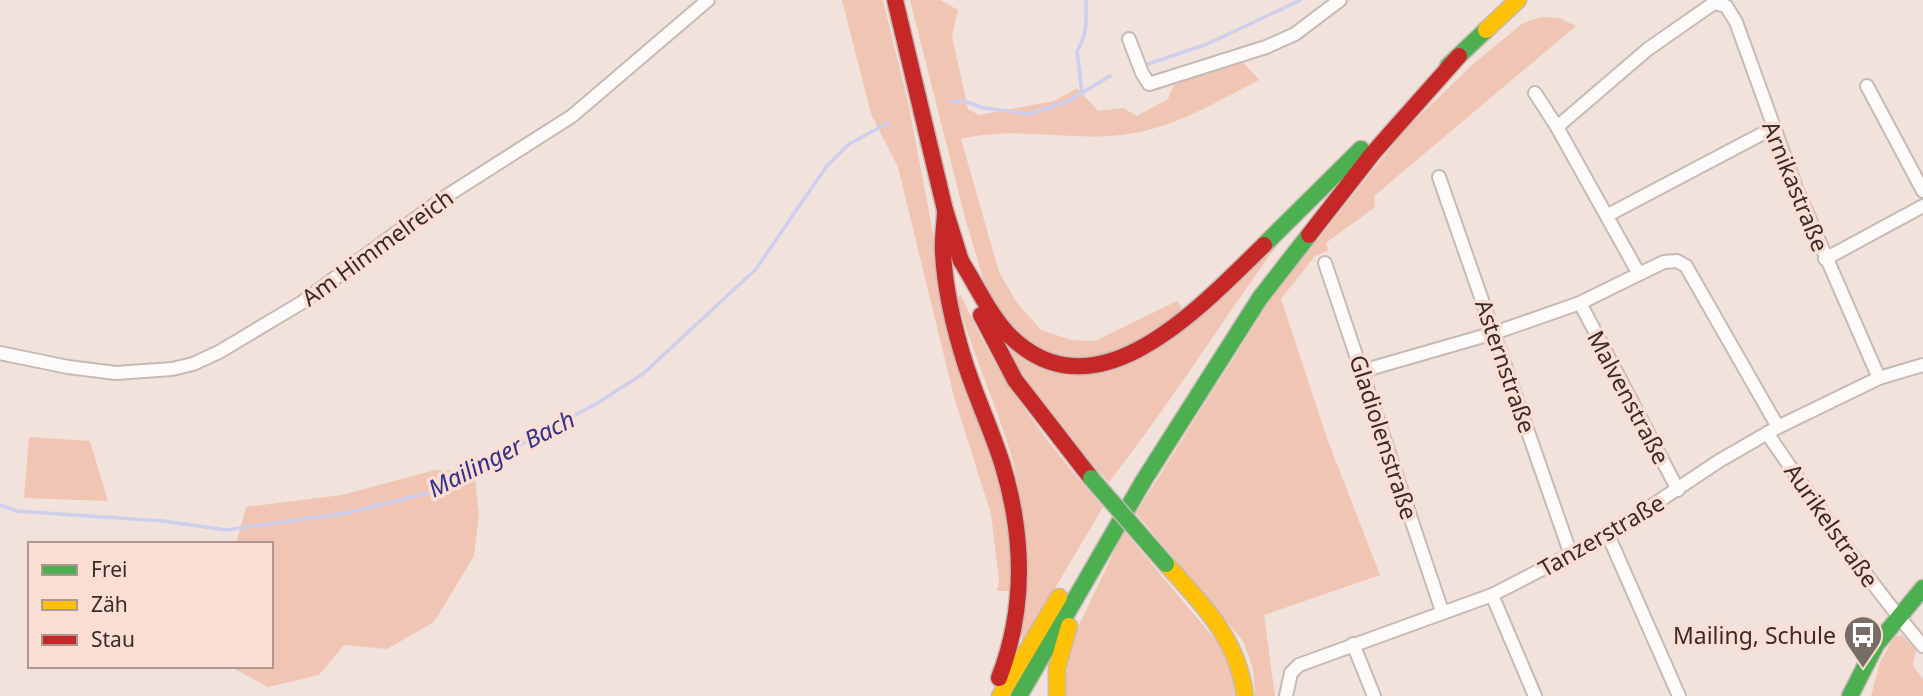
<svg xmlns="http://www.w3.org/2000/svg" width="1923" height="696" viewBox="0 0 1923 696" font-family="'Noto Sans',sans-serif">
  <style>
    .green { fill: #f0c5b3 }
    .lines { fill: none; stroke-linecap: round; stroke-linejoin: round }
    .stream { stroke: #ceceef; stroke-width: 3.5 }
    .street-casing { stroke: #c6bab5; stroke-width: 16 }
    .fast-casing { stroke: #c6bab5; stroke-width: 19 }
    .slow-casing { stroke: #c6bab5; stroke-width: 19 }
    .jam-casing { stroke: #c6bab5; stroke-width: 19 }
    .street { stroke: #fdfbfa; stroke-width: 12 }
    .fast { stroke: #4caf50; stroke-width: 16 }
    .slow { stroke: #ffc107; stroke-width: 16 }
    .jam { stroke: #c62828; stroke-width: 16 }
    .fast-bridge-casing { stroke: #c6bab5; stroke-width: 19; stroke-linecap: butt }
    .fast-bridge { stroke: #4caf50; stroke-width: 16 }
    .labels { text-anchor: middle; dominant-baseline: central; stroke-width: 7; stroke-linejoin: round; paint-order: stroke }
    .street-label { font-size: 23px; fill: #372c28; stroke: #fbded3 }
    .poi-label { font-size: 23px; fill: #372c28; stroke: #fbded3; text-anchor: end }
    .water-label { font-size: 24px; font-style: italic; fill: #33318b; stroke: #fbded3 }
  </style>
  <rect width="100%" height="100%" fill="#f2e2dc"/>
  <!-- green -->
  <g class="green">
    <path d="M 842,0 L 883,0 L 909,107 L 934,239 L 1005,499 L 1012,583 L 1008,591 L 997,591 L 999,580 L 991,514 L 954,397 L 898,167 L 871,114 Z"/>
    <path d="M 910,0 L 940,0 L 958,10 L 952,37 L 968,109 L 979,115 L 1054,101 L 1077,88 L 1098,111 L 1123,108 L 1137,116 L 1168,99 L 1175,83 L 1242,61 L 1259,80 C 1214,103 1171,130 1121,135 C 1068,141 1013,126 961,139 L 999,272 L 1017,303 L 1041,330 L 1071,340 L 1095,341 L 1177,301 L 1184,311 L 1149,335 L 1119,350 L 1085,359 L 1025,344 L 1001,317 L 983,278 L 965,218 Z"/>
    <path d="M 1541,17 L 1559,18 L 1576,26 L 1374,196 L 1375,207 L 1326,243 L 1328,251 L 1315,256 L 1281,299 L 1328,441 L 1380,575 L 1264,615 L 1275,696 L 1255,696 L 1253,669 L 1243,641 L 1136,513 L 1272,297 L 1364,181 L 1406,129 L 1471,66 L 1523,23 Z"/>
    <path d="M 1289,229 C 1227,312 1173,401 1109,482 L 1086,459 L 1033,389 L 999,337 L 1113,366 Z"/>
    <path d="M 961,295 C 995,375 1046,443 1103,507 L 1022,644 C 1022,580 1029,513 1010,451 C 994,399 971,351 957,297 Z"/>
    <path d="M 29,437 L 90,441 L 108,501 L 24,498 Z"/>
    <path d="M 435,470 L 474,471 L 479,513 L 474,556 L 434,622 L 387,649 L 344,645 L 319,675 L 268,687 L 229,666 L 271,666 L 271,544 L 236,544 L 246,507 L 342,495 Z"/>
    <path d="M 1124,531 L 1224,650 L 1232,666 L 1235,696 L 1063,696 L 1071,642 Z"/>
    <path d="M 1902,635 L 1916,650 L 1913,666 L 1923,679 L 1923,696 L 1871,696 L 1880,662 L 1894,637 Z"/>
  </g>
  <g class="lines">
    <!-- stream -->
    <g class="stream">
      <path d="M 1145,65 L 1207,44 L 1301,0"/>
      <path d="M 1082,93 L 1077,51 C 1088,34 1086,19 1086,0"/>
      <path d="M 952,101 L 964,101 L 984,108 L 1030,114 L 1068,101 L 1110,76"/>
      <path d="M 0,505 L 16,511 L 163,521 L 226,530 L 346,513 L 432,492 L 596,404 L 644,373 L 756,269 L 826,167 L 849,144 L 888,123"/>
    </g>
    <!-- street casing -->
    <g class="street-casing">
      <g id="street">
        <path d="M 1713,0 L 1714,3 L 1726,6 L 1736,22 L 1796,188 L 1879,378"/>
        <path d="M 1129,39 L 1142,73 L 1149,84 L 1266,47 L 1295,34 L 1340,0"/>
        <path d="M 1867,86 L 1923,191"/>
        <path d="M 1535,93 L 1557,127 L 1639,274 L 1664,262 L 1677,261 L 1686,266 L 1778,427"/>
        <path d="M 1557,127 L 1648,49 L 1714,3"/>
        <path d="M 1439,177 L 1571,555"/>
        <path d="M 1608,215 L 1773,128"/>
        <path d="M 1825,259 L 1923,206"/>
        <path d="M 1325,263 L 1442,611"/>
        <path d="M 1580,303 L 1678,490"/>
        <path d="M 0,353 L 68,367 L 116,373 L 172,369 L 193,364 L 219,352 L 301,303 L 445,197 L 572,116 L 708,0"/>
        <path d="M 1362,371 L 1494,333 L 1580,303 L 1639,274"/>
        <path d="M 1767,433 C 1817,506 1866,579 1923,646"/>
        <path d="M 1608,535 L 1679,696"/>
        <path d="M 1492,595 L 1535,696"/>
        <path d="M 1353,644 L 1374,696"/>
        <path d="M 1286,696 L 1291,673 L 1299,665 L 1492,595 L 1608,535 L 1719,461 L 1778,427 L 1879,378 L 1923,365"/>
      </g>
    </g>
    <!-- fast casing -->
    <g class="fast-casing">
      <g id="fast">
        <path d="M 1448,66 L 1486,30"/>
        <path d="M 1264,245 L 1361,149"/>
        <path d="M 1019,696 L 1144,480 L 1260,298 L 1309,235"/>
        <path d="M 1850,696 L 1876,645 L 1923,588"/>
      </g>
    </g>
    <!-- slow casing -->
    <g class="slow-casing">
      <g id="slow">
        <path d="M 1486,30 L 1518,0"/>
        <path d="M 1166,564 C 1203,605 1238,639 1245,696"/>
        <path d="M 1000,696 L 1059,597"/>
        <path d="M 1057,696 L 1057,668 L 1069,626"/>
      </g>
    </g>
    <!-- jam casing -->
    <g class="jam-casing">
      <g id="jam">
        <path d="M 895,0 L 945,210 L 961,261"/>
        <path d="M 945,210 C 945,224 942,238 943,253 C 945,290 954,328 965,363 C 976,397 991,429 1002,463 C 1024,535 1026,608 999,678"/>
        <path d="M 1309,235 L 1373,153 L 1459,56"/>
        <path d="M 961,261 C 977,286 990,316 1011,337 C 1098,421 1204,303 1264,245"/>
        <path d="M 981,315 L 1015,380 L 1091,478"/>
      </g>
    </g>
    <!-- street -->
    <use href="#street" class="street"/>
    <!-- fast -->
    <use href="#fast" class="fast"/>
    <!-- slow -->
    <use href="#slow" class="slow"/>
    <!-- jam -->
    <use href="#jam" class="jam"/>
    <!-- fast-bridge casing -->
    <g class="fast-bridge-casing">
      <path id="fast-bridge" d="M 1091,478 L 1166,564"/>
    </g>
    <!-- fast-bridge -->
    <use href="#fast-bridge" class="fast-bridge"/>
  </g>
  <!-- icons -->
  <defs>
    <g id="bus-pin" transform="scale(2.0125)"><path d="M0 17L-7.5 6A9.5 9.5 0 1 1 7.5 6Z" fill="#786c67" stroke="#fbded3"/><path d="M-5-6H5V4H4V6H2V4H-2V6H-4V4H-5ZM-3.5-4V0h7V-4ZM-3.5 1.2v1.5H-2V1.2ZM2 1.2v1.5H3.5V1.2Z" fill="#fff"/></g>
  </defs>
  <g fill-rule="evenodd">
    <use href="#bus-pin" x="1863" y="635"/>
  </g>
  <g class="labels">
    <!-- street labels -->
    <g class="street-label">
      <text transform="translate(1796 186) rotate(68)">Arnikastraße</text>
      <text transform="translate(377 247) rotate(-36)">Am Himmelreich</text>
      <text transform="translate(1506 366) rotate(71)">Asternstraße</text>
      <text transform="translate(1629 397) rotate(62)">Malvenstraße</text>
      <text transform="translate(1384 437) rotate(72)">Gladiolenstraße</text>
      <text transform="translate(1832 525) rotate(55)">Aurikelstraße</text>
      <text transform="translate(1601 535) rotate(-30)">Tanzerstraße</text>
    </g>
    <!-- poi labels -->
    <g class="poi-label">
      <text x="1836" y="635">Mailing, Schule</text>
    </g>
    <!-- water labels -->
    <g class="water-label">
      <text transform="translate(501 453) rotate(-27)">Mailinger Bach</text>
    </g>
  </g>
  <!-- legend -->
  <rect x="28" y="542" width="245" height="126" fill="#fbded3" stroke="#ad978f" stroke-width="2"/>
  <rect x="42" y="565" width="35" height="10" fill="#4caf50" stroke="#ad978f" stroke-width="2"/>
  <text x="91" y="577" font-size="21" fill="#372c28">Frei</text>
  <rect x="42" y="600" width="35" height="10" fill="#ffc107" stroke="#ad978f" stroke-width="2"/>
  <text x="91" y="612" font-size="21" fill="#372c28">Zäh</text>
  <rect x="42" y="635" width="35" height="10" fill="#c62828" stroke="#ad978f" stroke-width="2"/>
  <text x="91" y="647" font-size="21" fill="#372c28">Stau</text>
</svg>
